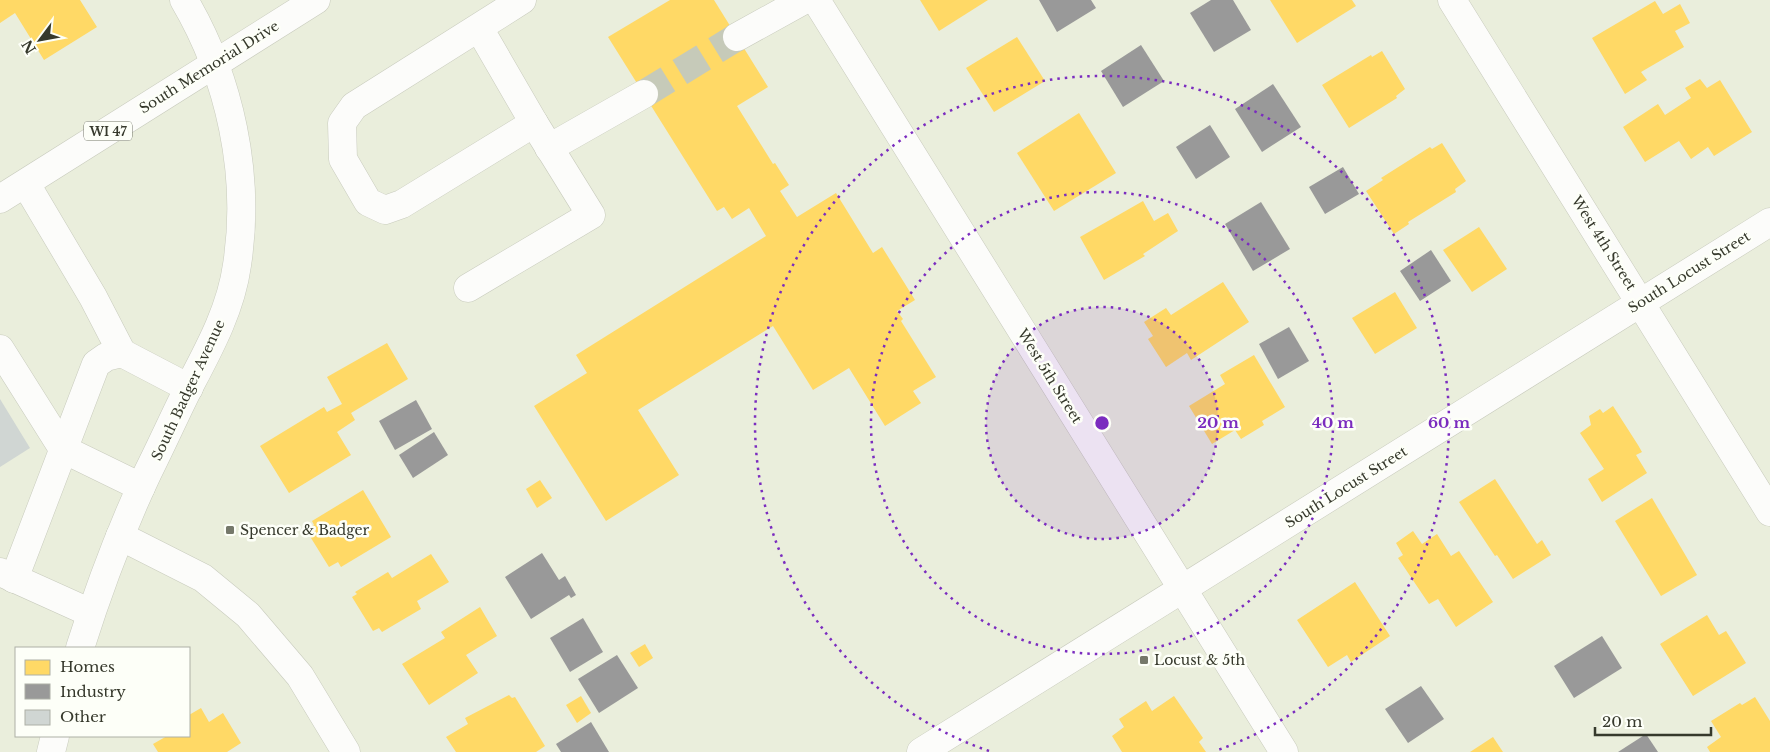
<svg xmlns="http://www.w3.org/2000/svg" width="1770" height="752" viewBox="0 0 1770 752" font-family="'Libre Baskerville',serif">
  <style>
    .homes { fill: #ffd966 }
    .industry { fill: #999 }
    .building { fill: #d0d6d3 }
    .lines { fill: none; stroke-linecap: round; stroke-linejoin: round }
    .minor-tunnel { stroke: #c6cab9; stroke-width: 28; stroke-dasharray: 28 14; stroke-linecap: butt }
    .minor-casing { stroke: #c8cbbd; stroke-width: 29 }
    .major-casing { stroke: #c8cbbd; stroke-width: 29 }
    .minor { stroke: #fcfcfa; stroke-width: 28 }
    .major { stroke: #fcfcfa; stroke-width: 28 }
    .ring { fill: none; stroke: #7b2cbf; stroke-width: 2.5; stroke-dasharray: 2.5 5 }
    .poi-dot { fill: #75786a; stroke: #fdfff8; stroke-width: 2 }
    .labels { text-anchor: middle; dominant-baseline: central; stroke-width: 5; stroke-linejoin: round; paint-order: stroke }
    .shield { fill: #fdfff8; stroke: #727469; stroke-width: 1 }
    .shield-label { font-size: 12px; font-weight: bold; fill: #36392c }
    .street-label { font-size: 14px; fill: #36392c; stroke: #fdfff8 }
    .poi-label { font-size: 14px; fill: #36392c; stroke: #fdfff8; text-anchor: start }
    .centre { fill: #7b2cbf; stroke: #fdfff8; stroke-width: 2.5 }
    .ring-label { font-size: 15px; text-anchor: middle; font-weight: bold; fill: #7b2cbf; stroke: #fdfff8; stroke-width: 5; stroke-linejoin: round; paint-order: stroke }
  </style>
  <rect width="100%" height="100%" fill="#eaeedc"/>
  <!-- homes -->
  <g class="homes">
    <path d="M 0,0 L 80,0 L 97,27 L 44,60 L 15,13 L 0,23 Z"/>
    <path d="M 670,0 L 714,0 L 768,87 L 737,106 L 773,164 L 775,163 L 789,185 L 780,191 L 797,217 L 836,193 L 873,253 L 882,247 L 915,300 L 897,311 L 903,319 L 901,321 L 936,377 L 913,391 L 921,403 L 885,426 L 849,368 L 813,390 L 773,326 L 638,410 L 679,475 L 606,521 L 534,406 L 587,373 L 576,355 L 766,236 L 749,208 L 732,219 L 724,207 L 717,211 L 608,37 Z"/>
    <path d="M 920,0 L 988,0 L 939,31 Z"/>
    <path d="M 1270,0 L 1352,0 L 1356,6 L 1297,43 Z"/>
    <path d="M 1655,1 L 1663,14 L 1680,4 L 1690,23 L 1675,31 L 1684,47 L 1641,72 L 1647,80 L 1625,94 L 1592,38 Z"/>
    <path d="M 1017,37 L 1045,81 L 994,112 L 966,68 Z"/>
    <path d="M 1382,51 L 1405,89 L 1396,96 L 1397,98 L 1349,128 L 1322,85 L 1371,55 L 1372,57 Z"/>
    <path d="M 1700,79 L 1707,88 L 1720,80 L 1752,132 L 1714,156 L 1708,147 L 1691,159 L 1679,141 L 1645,162 L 1623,127 L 1658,104 L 1665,115 L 1691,98 L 1685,88 Z"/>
    <path d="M 1079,113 L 1116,173 L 1054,211 L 1017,153 Z"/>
    <path d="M 1442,143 L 1466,181 L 1455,189 L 1456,192 L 1408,222 L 1409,224 L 1394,234 L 1366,191 L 1383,180 L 1381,178 L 1430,147 L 1432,149 Z"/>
    <path d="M 1143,201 L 1154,221 L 1168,213 L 1178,231 L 1143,254 L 1145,256 L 1104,280 L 1080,237 Z"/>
    <path d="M 1479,227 L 1507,269 L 1472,292 L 1443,250 Z"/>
    <path d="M 1223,282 L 1249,322 L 1191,360 L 1187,353 L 1166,367 L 1148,339 L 1153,336 L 1144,322 L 1166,308 L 1171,315 Z"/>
    <path d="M 1395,292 L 1417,328 L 1375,354 L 1352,318 Z"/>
    <path d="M 387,343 L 408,379 L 351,413 L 355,420 L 337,432 L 351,455 L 289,493 L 260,446 L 324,407 L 327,412 L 342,404 L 327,377 Z"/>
    <path d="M 1254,355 L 1285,407 L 1262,421 L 1264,425 L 1241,439 L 1235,430 L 1212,444 L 1189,406 L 1225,384 L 1220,375 Z"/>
    <path d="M 1613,406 L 1638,445 L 1642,452 L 1636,455 L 1647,473 L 1602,502 L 1588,479 L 1604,469 L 1580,433 L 1591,425 L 1589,416 L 1600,409 L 1603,413 Z"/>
    <path d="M 1495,479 L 1537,544 L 1542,540 L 1551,555 L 1513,579 L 1497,555 L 1495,556 L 1459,502 Z"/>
    <path d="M 540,480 L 552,498 L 537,508 L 526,489 Z"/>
    <path d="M 363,490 L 391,537 L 341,567 L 338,562 L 329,567 L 306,530 L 314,525 L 312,521 Z"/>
    <path d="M 1652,498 L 1697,575 L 1661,596 L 1615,521 Z"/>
    <path d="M 1413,531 L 1422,544 L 1437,534 L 1451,556 L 1459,551 L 1493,602 L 1456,627 L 1438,599 L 1429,604 L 1398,558 L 1403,555 L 1396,543 Z"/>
    <path d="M 431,554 L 449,582 L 417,601 L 421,609 L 382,632 L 379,628 L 373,631 L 352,597 L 357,594 L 355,592 L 388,572 L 392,578 Z"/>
    <path d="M 1355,582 L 1390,636 L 1351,662 L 1347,655 L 1328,667 L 1297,620 Z"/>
    <path d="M 480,607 L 497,636 L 466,655 L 478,673 L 429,705 L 402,664 L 445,638 L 441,632 Z"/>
    <path d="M 1707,615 L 1719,635 L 1726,631 L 1746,663 L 1693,696 L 1660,644 Z"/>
    <path d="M 645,644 L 653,658 L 639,667 L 630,653 Z"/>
    <path d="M 509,695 L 512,698 L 515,697 L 545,746 L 536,752 L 456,752 L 446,737 L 468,724 L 465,718 Z"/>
    <path d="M 581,696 L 591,713 L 577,723 L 566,705 Z"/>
    <path d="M 1174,696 L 1203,738 L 1199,742 L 1206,752 L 1122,752 L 1112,736 L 1124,727 L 1119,719 L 1146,701 L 1152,711 Z"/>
    <path d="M 1755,697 L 1770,721 L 1770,752 L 1710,752 L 1707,747 L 1721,737 L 1711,721 L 1740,703 L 1742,705 Z"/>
    <path d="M 201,708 L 209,722 L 223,713 L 241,743 L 227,752 L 158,752 L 153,744 L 167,736 L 189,736 L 189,715 Z"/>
    <path d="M 1493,737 L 1503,752 L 1470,752 Z"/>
  </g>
  <!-- industry -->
  <g class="industry">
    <path d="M 1039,0 L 1091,0 L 1096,8 L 1057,32 Z"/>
    <path d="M 1211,0 L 1233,0 L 1251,30 L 1214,52 L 1190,13 Z"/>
    <path d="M 1141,45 L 1164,81 L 1123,107 L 1101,71 Z"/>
    <path d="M 1273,84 L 1301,127 L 1262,152 L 1235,109 Z"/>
    <path d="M 1210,125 L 1230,157 L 1196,179 L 1176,147 Z"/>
    <path d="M 1343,167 L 1359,194 L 1325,214 L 1309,187 Z"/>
    <path d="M 1261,202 L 1290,249 L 1253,271 L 1225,224 Z"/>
    <path d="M 1431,250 L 1451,281 L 1420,301 L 1400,271 Z"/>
    <path d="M 1289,327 L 1309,361 L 1278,379 L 1259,344 Z"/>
    <path d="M 416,400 L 432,429 L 395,450 L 379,421 Z"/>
    <path d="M 434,432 L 448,455 L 413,478 L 399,455 Z"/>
    <path d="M 542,553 L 559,580 L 565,576 L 576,595 L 571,598 L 569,595 L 531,619 L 505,577 Z"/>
    <path d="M 583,618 L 603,652 L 570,672 L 550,638 Z"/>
    <path d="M 1602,636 L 1622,668 L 1574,698 L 1554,666 Z"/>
    <path d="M 617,655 L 638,688 L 599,713 L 578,679 Z"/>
    <path d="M 1421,686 L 1444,719 L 1408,743 L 1385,709 Z"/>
    <path d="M 591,722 L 609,752 L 561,752 L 556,744 Z"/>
    <path d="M 1646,734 L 1658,752 L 1618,752 Z"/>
  </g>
  <!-- building -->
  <path class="building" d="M 0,399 L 30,448 L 0,467 Z"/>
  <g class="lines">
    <!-- minor-tunnel -->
    <path class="minor-tunnel" d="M 644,94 L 737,37"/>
    <!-- minor casing -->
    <g class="minor-casing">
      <g id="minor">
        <path d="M 816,0 L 1284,752"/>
        <path d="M 1452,0 L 1770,512"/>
        <path d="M 479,28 L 534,123 L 402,204 L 385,210 L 368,202 L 343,159 L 342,123 L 354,106 L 522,0"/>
        <path d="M 737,37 L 804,0"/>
        <path d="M 549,148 L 644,94"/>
        <path d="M 26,184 L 93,297 L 122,353"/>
        <path d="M 468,288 L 591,215 L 534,123"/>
        <path d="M 0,349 L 63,449 L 141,487"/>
        <path d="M 120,536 L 203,578 L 248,615 L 300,676 L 346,752"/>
        <path d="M 0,572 L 91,613"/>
        <path d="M 14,579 L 96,364 L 106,357 L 122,353 L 189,388"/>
        <path d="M 921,752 L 1770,222"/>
      </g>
    </g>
    <!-- major casing -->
    <g class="major-casing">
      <g id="major">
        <path d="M 0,199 L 316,0"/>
        <path d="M 80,648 C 99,588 121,529 148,472 C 162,444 175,415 189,387 C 209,349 231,309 237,265 C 251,175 230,78 184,0"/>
        <path d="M 51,752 L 55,736"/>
      </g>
    </g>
    <!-- minor -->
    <use href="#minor" class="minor"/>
    <!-- major -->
    <use href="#major" class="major"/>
  </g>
  <!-- distance rings -->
  <circle cx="1102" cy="423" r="116" fill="#7b2cbf" fill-opacity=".12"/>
  <g class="ring">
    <circle cx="1102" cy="423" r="116"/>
    <circle cx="1102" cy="423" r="231"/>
    <path d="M989 751A347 347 0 1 1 1215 751"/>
  </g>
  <!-- markers -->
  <g class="poi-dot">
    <rect x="225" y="525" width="10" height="10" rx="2.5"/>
    <rect x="1139" y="655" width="10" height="10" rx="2.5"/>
  </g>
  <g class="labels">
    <!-- shield labels -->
    <rect class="shield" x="84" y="121.5" width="48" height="19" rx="4"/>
    <g class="shield-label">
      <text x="108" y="131">WI 47</text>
    </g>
    <!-- street labels -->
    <g class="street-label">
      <text transform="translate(209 67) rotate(-32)">South Memorial Drive</text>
      <text transform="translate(1604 243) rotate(58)">West 4th Street</text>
      <text transform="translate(1689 272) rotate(-32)">South Locust Street</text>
      <text transform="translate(1050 376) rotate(58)">West 5th Street</text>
      <text transform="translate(188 390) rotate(-65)">South Badger Avenue</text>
      <text transform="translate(1346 487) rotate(-32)">South Locust Street</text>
    </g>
    <!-- poi labels -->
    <g class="poi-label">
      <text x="240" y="530">Spencer &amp; Badger</text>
      <text x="1154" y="660">Locust &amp; 5th</text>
    </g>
  </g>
  <circle cx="1102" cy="423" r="8" class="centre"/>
  <g class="ring-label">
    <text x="1218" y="428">20 m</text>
    <text x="1333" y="428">40 m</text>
    <text x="1449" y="428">60 m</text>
  </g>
  <!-- legend -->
  <rect x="15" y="647" width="175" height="90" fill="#fdfff8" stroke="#adb0a6"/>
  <rect x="25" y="660" width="25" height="15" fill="#ffd966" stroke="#adb0a6"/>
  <text x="60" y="672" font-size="15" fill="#36392c">Homes</text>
  <rect x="25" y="684" width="25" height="15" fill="#999999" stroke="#adb0a6"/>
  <text x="60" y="697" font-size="15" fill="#36392c">Industry</text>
  <rect x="25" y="710" width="25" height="15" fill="#d0d6d3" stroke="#adb0a6"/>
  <text x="60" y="722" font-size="15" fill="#36392c">Other</text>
  <!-- north arrow -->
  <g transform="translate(40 40) rotate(238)" stroke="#fdfff8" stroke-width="4" paint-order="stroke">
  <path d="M0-4L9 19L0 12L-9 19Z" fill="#36392c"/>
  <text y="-8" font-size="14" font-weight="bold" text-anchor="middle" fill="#36392c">N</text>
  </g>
  <!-- scale -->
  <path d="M1595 727v8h116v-8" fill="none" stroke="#36392c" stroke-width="2.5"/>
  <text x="1602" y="727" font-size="15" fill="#36392c" stroke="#fdfff8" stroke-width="4" paint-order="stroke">20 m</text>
</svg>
